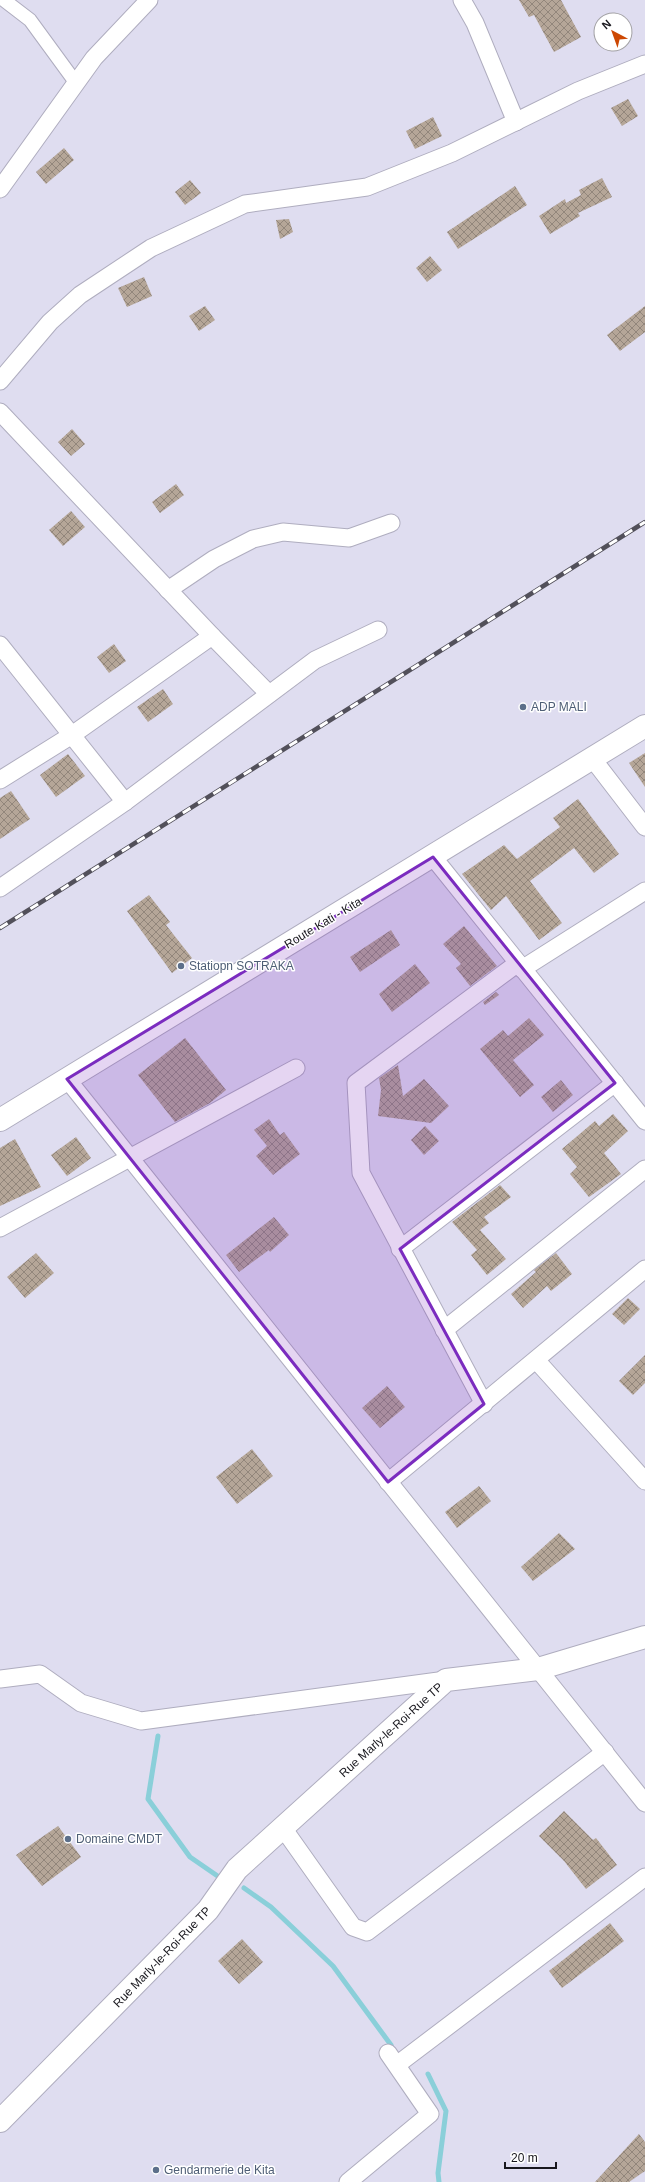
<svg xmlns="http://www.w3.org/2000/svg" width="645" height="2182" viewBox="0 0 645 2182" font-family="Helvetica,sans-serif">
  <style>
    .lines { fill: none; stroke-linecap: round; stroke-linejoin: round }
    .stream { stroke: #8acfd9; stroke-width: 5 }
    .building { fill: url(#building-cross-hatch) }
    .pedestrian-casing { stroke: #afadbf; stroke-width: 15 }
    .minor-casing { stroke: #afadbf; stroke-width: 19 }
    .tertiary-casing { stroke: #afadbf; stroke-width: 24 }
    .primary-casing { stroke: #afadbf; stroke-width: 24 }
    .pedestrian { stroke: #fff; stroke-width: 13 }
    .minor { stroke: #fff; stroke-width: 17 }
    .tertiary { stroke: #fff; stroke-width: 22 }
    .primary { stroke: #fff; stroke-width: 22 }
    .rail-casing { stroke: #52505a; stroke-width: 4.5 }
    .rail { stroke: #fff; stroke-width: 3; stroke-dasharray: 9; stroke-linecap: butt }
    .marked { fill: #7b2cbf; fill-opacity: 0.2; stroke: #7b2cbf; stroke-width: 3; stroke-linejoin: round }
    .service-dot { fill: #5c6f8a; stroke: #fff; stroke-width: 1.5 }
    .labels { text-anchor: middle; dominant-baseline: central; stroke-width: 3; stroke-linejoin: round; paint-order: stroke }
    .service-label { font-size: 12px; fill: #4e5e75; stroke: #fff; text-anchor: start }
    .street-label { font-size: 12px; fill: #18171d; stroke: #fff }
  </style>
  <defs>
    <pattern id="building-cross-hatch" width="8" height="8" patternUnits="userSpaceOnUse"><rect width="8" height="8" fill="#b5a698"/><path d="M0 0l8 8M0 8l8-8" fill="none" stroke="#92867b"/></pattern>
  </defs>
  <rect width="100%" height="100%" fill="#dfddf0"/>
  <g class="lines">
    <!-- stream -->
    <g class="stream">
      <path d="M 158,1736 L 148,1799 L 190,1857 L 219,1877"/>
      <path d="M 244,1888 L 271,1907 L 333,1966 L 391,2045"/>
      <path d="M 428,2074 L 446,2111 L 438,2173 L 439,2182"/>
    </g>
  </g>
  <!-- building -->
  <g class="building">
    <path d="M 519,0 L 561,0 L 581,37 L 554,52 L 534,15 L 529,17 Z"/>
    <path d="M 628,99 L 638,116 L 622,126 L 611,108 Z"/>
    <path d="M 433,117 L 442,136 L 415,149 L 406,131 Z"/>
    <path d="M 64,148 L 74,160 L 46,184 L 36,172 Z"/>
    <path d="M 602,178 L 612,197 L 578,213 L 580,216 L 550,234 L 539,216 L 565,199 L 566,203 L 581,195 L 579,190 Z"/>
    <path d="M 190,180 L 201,193 L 185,205 L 175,192 Z"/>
    <path d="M 515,186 L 527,205 L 458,249 L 447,232 Z"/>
    <path d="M 289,219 L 293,232 L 280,239 L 276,220 Z"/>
    <path d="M 430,256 L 442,270 L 427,282 L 416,268 Z"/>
    <path d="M 144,277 L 152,296 L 127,307 L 118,288 Z"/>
    <path d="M 205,306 L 215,320 L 199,331 L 189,316 Z"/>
    <path d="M 645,306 L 645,332 L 620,351 L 607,335 Z"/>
    <path d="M 72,429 L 85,444 L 71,456 L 58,442 Z"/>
    <path d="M 176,484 L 184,495 L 160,513 L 152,502 Z"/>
    <path d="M 71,511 L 85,527 L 63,546 L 49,530 Z"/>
    <path d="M 114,644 L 126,661 L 109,673 L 97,657 Z"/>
    <path d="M 163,689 L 173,704 L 148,722 L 137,707 Z"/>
    <path d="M 645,753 L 645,787 L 629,763 Z"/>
    <path d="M 68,754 L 85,776 L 56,797 L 40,775 Z"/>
    <path d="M 11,791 L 30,819 L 0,839 L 0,798 Z"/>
    <path d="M 578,799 L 619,854 L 594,873 L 574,848 L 530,881 L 562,923 L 539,940 L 506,896 L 491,910 L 462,874 L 504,845 L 517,859 L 560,827 L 553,818 Z"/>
    <path d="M 149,895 L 170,922 L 166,925 L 192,958 L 172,973 L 127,911 Z"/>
    <path d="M 464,926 L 497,966 L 470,986 L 456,968 L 461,964 L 443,944 Z"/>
    <path d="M 391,930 L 400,945 L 360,972 L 350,957 Z"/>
    <path d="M 415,964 L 430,983 L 392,1012 L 379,994 Z"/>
    <path d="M 496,992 L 499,995 L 485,1005 L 483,1002 Z"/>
    <path d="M 529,1018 L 544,1035 L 513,1060 L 534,1085 L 520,1097 L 480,1049 L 503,1030 L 508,1036 Z"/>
    <path d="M 185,1038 L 226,1090 L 210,1103 L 175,1122 L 138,1075 Z"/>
    <path d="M 398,1065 L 403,1096 L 424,1079 L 449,1106 L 431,1123 L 378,1116 L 381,1090 L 379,1078 Z"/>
    <path d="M 561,1080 L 573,1095 L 553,1112 L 541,1097 Z"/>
    <path d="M 613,1114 L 628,1131 L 604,1153 L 621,1174 L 589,1197 L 570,1174 L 577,1167 L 562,1149 L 595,1121 L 599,1126 Z"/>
    <path d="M 269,1119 L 280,1135 L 284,1132 L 300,1154 L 273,1175 L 256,1156 L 267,1146 L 254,1130 Z"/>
    <path d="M 425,1126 L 439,1141 L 424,1155 L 411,1140 Z"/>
    <path d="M 76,1137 L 91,1158 L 67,1176 L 51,1155 Z"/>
    <path d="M 15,1139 L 41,1187 L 0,1206 L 0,1148 Z"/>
    <path d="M 500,1185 L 511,1197 L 484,1217 L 489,1223 L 480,1230 L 506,1259 L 487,1275 L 471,1255 L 477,1250 L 452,1222 Z"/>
    <path d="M 274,1217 L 289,1235 L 270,1252 L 269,1250 L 239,1272 L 226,1255 Z"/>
    <path d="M 36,1253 L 54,1273 L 25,1298 L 7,1277 Z"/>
    <path d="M 556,1253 L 572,1274 L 551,1291 L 547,1286 L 523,1308 L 511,1294 L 536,1272 L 534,1270 Z"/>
    <path d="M 628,1298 L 640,1309 L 624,1325 L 612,1314 Z"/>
    <path d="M 645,1355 L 645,1383 L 633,1395 L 619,1381 Z"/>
    <path d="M 387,1386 L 405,1407 L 380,1428 L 362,1408 Z"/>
    <path d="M 252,1449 L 273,1476 L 237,1504 L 216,1477 Z"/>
    <path d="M 479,1486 L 491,1501 L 457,1528 L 445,1512 Z"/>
    <path d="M 559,1533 L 575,1549 L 533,1581 L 521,1567 Z"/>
    <path d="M 564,1811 L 593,1840 L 596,1838 L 617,1865 L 586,1889 L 564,1861 L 539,1836 Z"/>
    <path d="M 58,1826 L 81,1857 L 42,1886 L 16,1855 Z"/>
    <path d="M 610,1923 L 624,1941 L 562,1988 L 549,1971 Z"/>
    <path d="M 242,1939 L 263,1962 L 239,1984 L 218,1961 Z"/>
    <path d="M 639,2134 L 645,2142 L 645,2171 L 629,2182 L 595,2182 Z"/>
  </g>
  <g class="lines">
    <!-- pedestrian casing -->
    <g class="pedestrian-casing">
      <path id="pedestrian" d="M 4,0 L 30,20 L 76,83"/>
    </g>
    <!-- minor casing -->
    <g class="minor-casing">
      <g id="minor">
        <path d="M 462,0 L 475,23 L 516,122"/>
        <path d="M 0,189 L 94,58 L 149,0"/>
        <path d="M 0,381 L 50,322 L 80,295 L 151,248 L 245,204 L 367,187 L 452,153 L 578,91 L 645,64"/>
        <path d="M 0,412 L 212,636 L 269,694"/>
        <path d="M 168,590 L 214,559 L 253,539 L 283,532 L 349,538 L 391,523"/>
        <path d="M 0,645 L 125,802 L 0,888"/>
        <path d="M 592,758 L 645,827"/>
        <path d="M 0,780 L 72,735 L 212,636"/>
        <path d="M 125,802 L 315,660 L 378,630"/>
        <path d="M 433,857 L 645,1121"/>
        <path d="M 522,969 L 645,891"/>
        <path d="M 67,1079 L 645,1803"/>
        <path d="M 0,1228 L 296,1068"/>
        <path d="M 400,1249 L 615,1083"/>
        <path d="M 444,1330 L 645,1169"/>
        <path d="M 536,1360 L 645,1481"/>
        <path d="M 484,1404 L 361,1173 L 356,1083 L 518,963"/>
        <path d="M 388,1482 L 645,1269"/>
        <path d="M 0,1679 L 40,1674 L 81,1703 L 141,1721 L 446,1680"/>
        <path d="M 283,1828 L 353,1927 L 367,1932 L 605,1752"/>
        <path d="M 398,2064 L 645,1877"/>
        <path d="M 348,2182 L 430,2114 L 388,2053"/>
      </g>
    </g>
    <!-- tertiary casing -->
    <g class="tertiary-casing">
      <path id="tertiary" d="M 0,2121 L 208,1910 L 237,1869 L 446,1680 L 538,1669 L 645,1637"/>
    </g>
    <!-- primary casing -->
    <g class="primary-casing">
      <path id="primary" d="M 0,1120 L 645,726"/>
    </g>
    <!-- pedestrian -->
    <use href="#pedestrian" class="pedestrian"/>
    <!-- minor -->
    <use href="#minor" class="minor"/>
    <!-- tertiary -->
    <use href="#tertiary" class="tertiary"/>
    <!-- primary -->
    <use href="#primary" class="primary"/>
    <!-- rail casing -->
    <g class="rail-casing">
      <path id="rail" d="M 0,928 L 645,522"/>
    </g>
    <!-- rail -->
    <use href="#rail" class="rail"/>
  </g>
  <!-- marked area -->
  <path class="marked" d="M 433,857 L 615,1083 L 400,1249 L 484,1404 L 388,1482 L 67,1079 Z"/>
  <!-- markers -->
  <g class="service-dot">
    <circle cx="523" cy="707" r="4"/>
    <circle cx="181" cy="966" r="4"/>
    <circle cx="68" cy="1839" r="4"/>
    <circle cx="156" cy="2170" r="4"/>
  </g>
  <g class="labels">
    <!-- service labels -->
    <g class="service-label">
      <text x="531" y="707">ADP MALI</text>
      <text x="189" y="966">Statiopn SOTRAKA</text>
      <text x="76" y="1839">Domaine CMDT</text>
      <text x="164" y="2170">Gendarmerie de Kita</text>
    </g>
    <!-- street labels -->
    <g class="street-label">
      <text transform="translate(323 923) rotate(-31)">Route Kati - Kita</text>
      <text transform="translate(391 1730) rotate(-42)">Rue Marly-le-Roi-Rue TP</text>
      <text transform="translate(162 1957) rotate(-46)">Rue Marly-le-Roi-Rue TP</text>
    </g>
  </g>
  <!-- north arrow -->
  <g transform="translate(613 32) rotate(319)"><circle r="19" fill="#ffffff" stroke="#a3a2a5"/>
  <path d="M0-3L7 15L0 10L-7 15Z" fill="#cd4803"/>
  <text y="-6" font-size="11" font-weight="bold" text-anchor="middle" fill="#18171d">N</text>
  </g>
  <!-- scale -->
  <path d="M505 2162v6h51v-6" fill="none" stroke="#18171d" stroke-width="2"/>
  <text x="511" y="2162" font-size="12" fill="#18171d" stroke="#ffffff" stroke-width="3" paint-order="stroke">20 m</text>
</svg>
